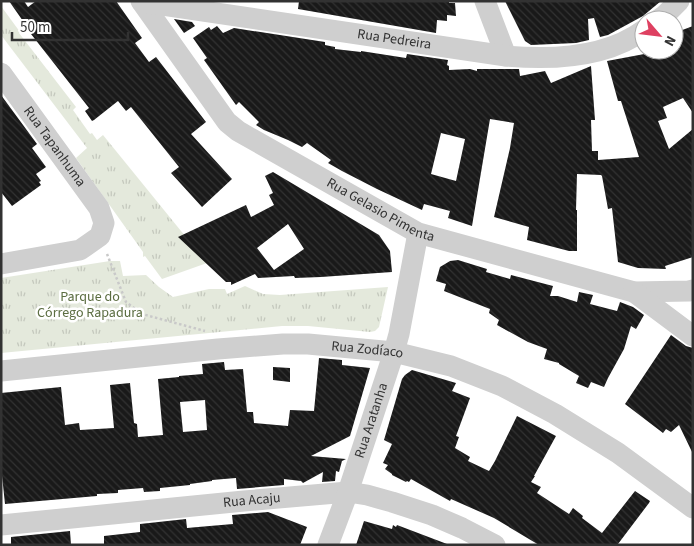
<svg xmlns="http://www.w3.org/2000/svg" width="694" height="546" viewBox="0 0 694 546" font-family="'Source Sans 3',sans-serif">
  <style>
    .park { fill: url(#park-tufts) }
    .building { fill: url(#building-back-hatch); fill-rule: evenodd }
    .lines { fill: none; stroke-linecap: round; stroke-linejoin: round }
    .path { stroke: #c9c9c9; stroke-width: 2.5; stroke-dasharray: 2.5 2.5; stroke-linecap: butt }
    .minor { stroke: #cfcfcf; stroke-width: 21 }
    .labels { text-anchor: middle; dominant-baseline: central; stroke-width: 5; stroke-linejoin: round; paint-order: stroke }
    .street-label { font-size: 14px; fill: #323232; stroke: #fff }
    .park-label { font-size: 14px; fill: #5b6d41; stroke: #fff }
  </style>
  <defs>
    <pattern id="park-tufts" width="24" height="20" patternUnits="userSpaceOnUse" patternTransform="scale(1.25)"><rect width="24" height="20" fill="#e4e9dc"/><path d="M3 7l-1-3M5 7V3M7 7l1-3M15 17l-1-3M17 17v-4M19 17l1-3" fill="none" stroke="#c4c8bd"/></pattern>
    <pattern id="building-back-hatch" width="6" height="6" patternUnits="userSpaceOnUse" patternTransform="scale(1.25)"><rect width="6" height="6" fill="#191919"/><path d="M-1 5l2 2M0 0l6 6M5-1l2 2" fill="none" stroke="#323232"/></pattern>
  </defs>
  <rect width="100%" height="100%" fill="#fff"/>
  <!-- park -->
  <g class="park">
    <path d="M 1,6 L 20,32 L 19,33 L 76,107 L 73,110 L 90,134 L 92,133 L 97,140 L 103,135 L 207,263 L 162,279 L 145,256 L 143,257 L 143,252 L 76,158 L 87,148 L 1,35 Z"/>
    <path d="M 110,261 L 120,261 L 123,276 L 146,275 L 159,287 L 173,297 L 209,289 L 225,289 L 227,294 L 245,286 L 263,294 L 280,295 L 388,287 L 379,327 L 375,331 L 370,332 L 308,326 L 282,326 L 1,353 L 1,278 Z"/>
  </g>
  <!-- building -->
  <g class="building">
    <path d="M 9,1 L 24,1 L 28,7 L 36,1 L 116,1 L 142,38 L 135,43 L 149,62 L 156,57 L 206,122 L 191,134 L 232,179 L 202,207 L 171,173 L 179,167 L 131,107 L 126,111 L 118,101 L 94,120 L 92,121 L 85,111 L 89,108 L 31,34 L 32,34 Z"/>
    <path d="M 299,1 L 449,1 L 449,3 L 455,3 L 456,16 L 447,15 L 447,21 L 437,20 L 436,33 L 298,9 Z"/>
    <path d="M 505,1 L 661,1 L 643,16 L 608,35 L 600,37 L 594,18 L 588,19 L 589,40 L 576,43 L 531,45 L 525,41 Z"/>
    <path d="M 174,19 L 192,22 L 195,26 L 184,33 Z"/>
    <path d="M 217,26 L 223,33 L 234,28 L 325,42 L 325,45 L 335,47 L 335,49 L 361,52 L 361,51 L 406,58 L 407,54 L 448,60 L 447,65 L 449,66 L 449,70 L 470,69 L 477,71 L 477,69 L 519,69 L 520,76 L 545,71 L 551,83 L 591,66 L 595,120 L 591,120 L 592,151 L 598,151 L 598,160 L 639,157 L 621,101 L 618,101 L 607,61 L 655,52 L 655,50 L 674,50 L 674,35 L 677,32 L 693,26 L 693,113 L 683,98 L 663,107 L 667,118 L 658,121 L 669,149 L 693,129 L 693,257 L 665,266 L 666,269 L 638,268 L 618,262 L 612,208 L 608,209 L 602,176 L 601,175 L 577,174 L 576,210 L 577,210 L 577,251 L 569,251 L 527,240 L 529,227 L 494,217 L 510,148 L 514,123 L 490,119 L 472,226 L 448,218 L 450,211 L 424,204 L 422,210 L 377,189 L 342,171 L 328,163 L 331,160 L 307,143 L 302,147 L 288,140 L 264,130 L 256,125 L 259,122 L 239,102 L 236,105 L 204,60 L 207,58 L 193,38 L 209,27 L 211,30 ZM 441,133 L 465,139 L 456,181 L 431,174 Z"/>
    <path d="M 1,95 L 37,144 L 32,148 L 46,167 L 36,174 L 41,181 L 39,182 L 41,185 L 12,206 L 1,192 Z"/>
    <path d="M 273,172 L 379,235 L 390,251 L 392,272 L 321,277 L 295,278 L 294,276 L 258,278 L 255,274 L 231,285 L 231,282 L 226,282 L 178,237 L 246,205 L 251,217 L 274,205 L 269,195 L 273,193 L 265,176 ZM 288,224 L 304,249 L 274,270 L 257,248 Z"/>
    <path d="M 458,260 L 487,269 L 486,272 L 510,279 L 511,275 L 553,286 L 550,296 L 558,296 L 577,302 L 579,292 L 593,295 L 590,304 L 617,311 L 620,302 L 633,307 L 644,315 L 636,329 L 631,326 L 624,349 L 608,378 L 604,387 L 591,382 L 588,388 L 576,383 L 579,376 L 559,364 L 559,363 L 544,359 L 547,349 L 528,342 L 497,325 L 499,320 L 489,313 L 490,309 L 444,291 L 446,284 L 436,281 L 440,267 L 450,261 Z"/>
    <path d="M 671,335 L 686,346 L 693,348 L 693,454 L 679,425 L 671,432 L 666,429 L 663,433 L 625,404 Z"/>
    <path d="M 319,358 L 342,360 L 342,365 L 370,368 L 350,436 L 311,456 L 346,459 L 342,461 L 339,472 L 336,471 L 335,481 L 322,482 L 323,472 L 303,483 L 301,481 L 284,479 L 284,485 L 237,489 L 236,478 L 212,480 L 212,481 L 190,484 L 190,485 L 160,488 L 160,491 L 144,492 L 143,488 L 118,490 L 118,493 L 97,494 L 97,496 L 5,504 L 1,466 L 1,393 L 61,387 L 65,425 L 79,423 L 80,430 L 114,428 L 110,385 L 130,383 L 134,423 L 137,424 L 138,437 L 163,435 L 158,379 L 179,377 L 179,376 L 203,374 L 202,364 L 224,362 L 225,370 L 243,369 L 247,412 L 253,412 L 254,423 L 288,426 L 290,410 L 314,411 ZM 205,400 L 207,430 L 183,432 L 180,402 Z"/>
    <path d="M 273,367 L 290,368 L 290,382 L 273,380 Z"/>
    <path d="M 412,370 L 456,383 L 452,391 L 470,398 L 456,436 L 459,437 L 455,448 L 470,457 L 468,461 L 489,471 L 495,461 L 517,416 L 556,436 L 534,476 L 535,476 L 531,482 L 541,487 L 537,493 L 569,514 L 573,508 L 583,516 L 582,518 L 602,533 L 635,491 L 650,501 L 649,503 L 618,544 L 619,545 L 539,545 L 494,518 L 451,499 L 450,501 L 411,479 L 409,482 L 407,481 L 406,482 L 392,475 L 392,474 L 385,469 L 388,465 L 383,463 L 392,444 L 384,440 L 402,379 L 405,375 Z"/>
    <path d="M 268,512 L 307,527 L 300,545 L 104,545 L 104,536 L 140,532 L 140,524 L 186,519 L 187,528 L 198,527 L 233,524 L 232,515 Z"/>
    <path d="M 364,521 L 392,529 L 393,525 L 396,527 L 397,525 L 447,544 L 447,545 L 356,545 Z"/>
    <path d="M 70,531 L 71,545 L 11,545 L 11,537 Z"/>
  </g>
  <g class="lines">
    <!-- path -->
    <path class="path" d="M 107,254 L 126,302 L 142,314 L 205,331"/>
    <!-- minor -->
    <g class="minor">
      <path id="s1" d="M 141,1 L 227,122 L 238,131 L 418,233 L 634,292 L 689,291 L 693,290"/>
      <path d="M 485,1 L 506,56"/>
      <path id="s2" d="M 142,2 L 506,56 C 551,60 606,58 644,30"/>
      <path d="M 658,20 L 665,15 L 679,1"/>
      <path id="s3" d="M 1,73 L 99,208 L 104,223 L 100,236 L 80,250 L 1,264"/>
      <path d="M 634,292 L 693,336"/>
      <path id="s4" d="M 1,371 L 218,349 L 283,344 L 308,344 L 394,352 L 451,366 L 502,386 L 555,414 L 618,453 L 693,508"/>
      <path id="s5" d="M 1,525 L 244,501 L 348,492 L 367,495 L 392,502 L 432,515 L 462,528 L 495,545"/>
      <path id="s6" d="M 328,545 L 348,492 L 394,352 L 399,334 L 418,233"/>
    </g>
  </g>
  <g class="labels">
    <!-- street labels -->
    <g class="street-label">
      <text stroke="none"><textPath href="#s2" startOffset="255">Rua Pedreira</textPath></text>
      <text stroke="none"><textPath href="#s3" startOffset="91">Rua Tapanhuma</textPath></text>
      <text stroke="none"><textPath href="#s1" startOffset="326">Rua Gelasio Pimenta</textPath></text>
      <text stroke="none"><textPath href="#s4" startOffset="368">Rua Zodíaco</textPath></text>
      <text stroke="none"><textPath href="#s6" startOffset="132">Rua Aratanha</textPath></text>
      <text stroke="none"><textPath href="#s5" startOffset="252">Rua Acaju</textPath></text>
    </g>
    <!-- park labels -->
    <g class="park-label">
      <text x="90" y="297">Parque do<tspan x="90" dy="16">Córrego Rapadura</tspan></text>
    </g>
  </g>
  <!-- border -->
  <rect width="694" height="546" fill="none" stroke="#323232" stroke-width="5"/>
  <!-- north arrow -->
  <g transform="translate(659 35) rotate(118)"><circle r="24" fill="#ffffff" stroke="#adadad"/>
  <path d="M0-4L9 19L0 12L-9 19Z" fill="#de4061"/>
  <text y="-8" font-size="14" font-weight="bold" text-anchor="middle" fill="#323232">N</text>
  </g>
  <!-- scale -->
  <path d="M12 32v8h116v-8" fill="none" stroke="#323232" stroke-width="2.5"/>
  <text x="20" y="32" font-size="15" fill="#323232" stroke="#ffffff" stroke-width="4" paint-order="stroke">50 m</text>
</svg>
